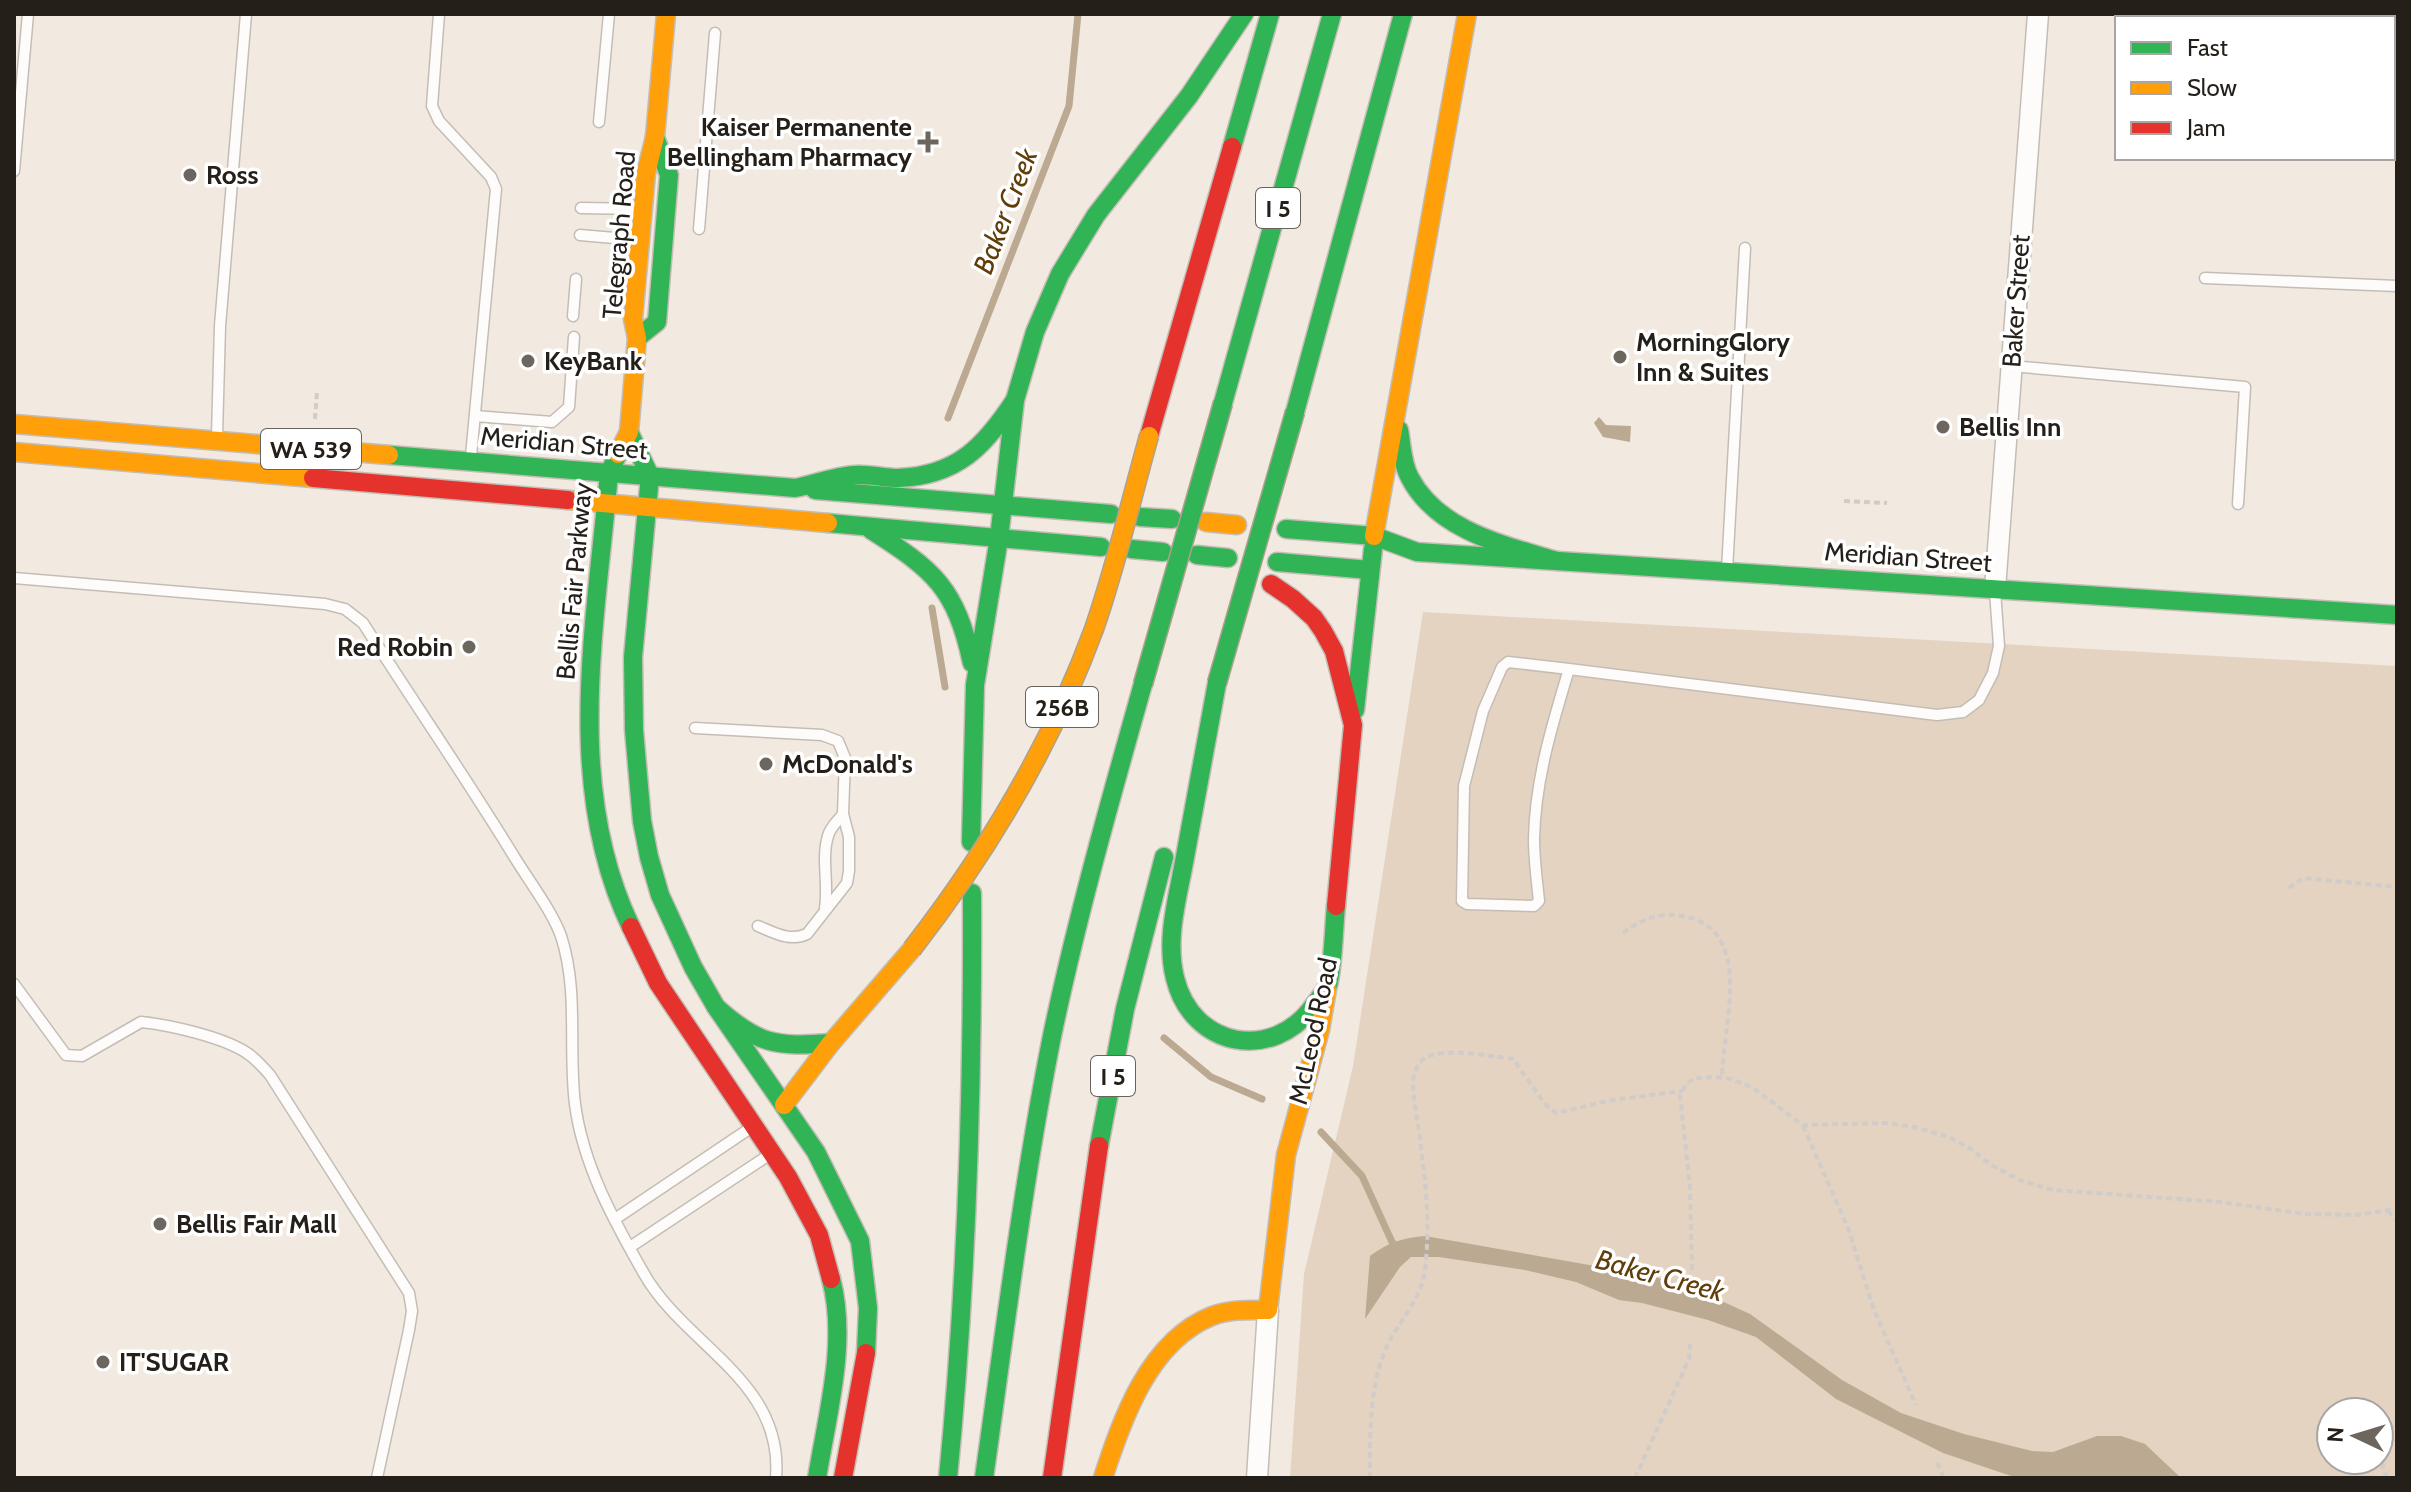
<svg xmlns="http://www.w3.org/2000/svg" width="2411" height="1492" viewBox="0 0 2411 1492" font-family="Cabin,sans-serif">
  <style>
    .green { fill: #e4d3c1; fill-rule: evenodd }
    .water { fill: #bca992 }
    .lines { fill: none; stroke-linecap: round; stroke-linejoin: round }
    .stream { stroke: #bca992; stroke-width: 7 }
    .lane-casing { stroke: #c4bdb6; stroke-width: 13 }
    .street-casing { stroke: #c4bdb6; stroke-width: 23 }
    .fast-casing { stroke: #c4bdb6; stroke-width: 21 }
    .slow-casing { stroke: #c4bdb6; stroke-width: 21 }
    .jam-casing { stroke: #c4bdb6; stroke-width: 21 }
    .path { stroke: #cfccc9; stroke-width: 4; stroke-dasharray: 6 4; stroke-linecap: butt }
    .lane { stroke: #fdfcfa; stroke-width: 10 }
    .street { stroke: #fdfcfa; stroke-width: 20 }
    .fast { stroke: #30b455; stroke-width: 18 }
    .slow { stroke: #ff9f0a; stroke-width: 18 }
    .jam { stroke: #e5322d; stroke-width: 18 }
    .fast-bridge-casing { stroke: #aea18e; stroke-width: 21; stroke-linecap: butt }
    .slow-bridge-casing { stroke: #aea18e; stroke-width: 21; stroke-linecap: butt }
    .fast-bridge { stroke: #30b455; stroke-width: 18 }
    .slow-bridge { stroke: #ff9f0a; stroke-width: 18 }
    .poi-dot { fill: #6d665f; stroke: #fff; stroke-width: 3 }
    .labels { text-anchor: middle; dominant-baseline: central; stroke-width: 7; stroke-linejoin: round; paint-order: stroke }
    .shield { fill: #fff; stroke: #66625e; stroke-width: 2 }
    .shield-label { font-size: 24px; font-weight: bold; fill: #251f19 }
    .poi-label { font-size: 26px; font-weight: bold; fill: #251f19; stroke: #fff; text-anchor: start }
    .street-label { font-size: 26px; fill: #251f19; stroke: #fff }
    .water-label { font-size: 28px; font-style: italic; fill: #613e09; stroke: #fff }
  </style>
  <rect width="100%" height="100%" fill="#f2eae0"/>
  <!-- green -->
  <path class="green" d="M 1423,612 L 2397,666 L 2397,1478 L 1290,1478 L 1304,1274 L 1353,1066 ZM 2331,1412 L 2379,1412 L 2379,1460 L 2331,1460 Z"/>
  <!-- water -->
  <g class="water">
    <path d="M 1599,417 L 1606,425 L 1631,426 L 1630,442 L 1603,437 L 1594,423 Z"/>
    <path d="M 1425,1236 L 1652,1276 L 1704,1293 L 1750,1314 L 1842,1380 L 1901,1413 L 1964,1434 L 2032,1451 L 2053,1452 L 2097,1436 L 2121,1436 L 2145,1444 L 2181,1478 L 2017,1478 L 1943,1453 L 1836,1399 L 1756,1337 L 1708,1320 L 1642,1303 L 1619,1300 L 1576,1282 L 1525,1270 L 1439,1257 L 1411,1257 L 1400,1267 L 1365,1319 L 1370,1256 C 1389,1242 1403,1238 1425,1236 Z"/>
  </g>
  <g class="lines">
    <!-- stream -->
    <g class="stream">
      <path d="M 948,418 L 1069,106 L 1078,14"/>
      <path d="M 932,608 L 945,687"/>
      <path d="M 1164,1038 L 1211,1077 L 1262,1099"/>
      <path d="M 1321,1132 L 1362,1176 L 1392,1242 L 1396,1246"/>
    </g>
    <!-- lane casing -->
    <g class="lane-casing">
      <g id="lane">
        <path d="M 439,14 L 432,106 L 439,121 L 491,177 L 496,189 L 471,456"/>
        <path d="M 599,122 L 609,14"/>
        <path d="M 14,171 L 28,14"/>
        <path d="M 581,208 L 641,209"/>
        <path d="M 699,229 L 715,33"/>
        <path d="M 580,235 L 637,240"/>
        <path d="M 2205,278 L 2397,286"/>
        <path d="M 573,316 L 576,279"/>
        <path d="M 2011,366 L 2245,387 L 2238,504"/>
        <path d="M 475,416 L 552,422 L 569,407 L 574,337"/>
        <path d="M 217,435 L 220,326 L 246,14"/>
        <path d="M 1727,570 L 1745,248"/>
        <path d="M 14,578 L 325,604 L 345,609 L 363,623 C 413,701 466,778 515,858 C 529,881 552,911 561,936 C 579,991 568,1048 575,1104 C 583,1165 613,1219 643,1272 C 684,1346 784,1380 776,1478"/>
        <path d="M 1569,669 C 1552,725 1535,781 1534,839 C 1534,860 1537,881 1539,901 L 1534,906 L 1467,904 L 1462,901 L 1464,786 L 1483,711 L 1502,667 L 1508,662 L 1569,669 L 1937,715 L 1963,712 L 1979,700 L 1993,673 L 1999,646 L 1995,591"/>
        <path d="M 695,728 L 822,735 L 838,741 L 845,758 L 843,814 L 849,837 L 849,871 L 847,883 L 807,934 C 790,942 775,933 758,926"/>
        <path d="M 825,908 C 829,885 821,858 828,836 C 830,827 838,821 843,814"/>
        <path d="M 14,984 L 66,1055 L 82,1056 L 141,1022 C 170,1025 223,1037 247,1053 C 256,1059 263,1067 270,1075 L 409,1293 L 412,1311 L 409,1330 L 377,1478"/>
        <path d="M 615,1219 L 752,1127"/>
        <path d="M 630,1247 L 772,1153"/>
      </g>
    </g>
    <!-- street casing -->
    <g class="street-casing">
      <g id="street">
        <path d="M 1995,589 L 2038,14"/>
        <path d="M 1257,1478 L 1268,1310"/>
      </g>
    </g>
    <!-- fast casing -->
    <g class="fast-casing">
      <g id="fast">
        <path d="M 1232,147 L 1270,14"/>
        <path d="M 637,338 L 657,322 L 669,175 L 655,137"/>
        <path d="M 1223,403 L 1332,14"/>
        <path d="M 1295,412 L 1403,14"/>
        <path d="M 1399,430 C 1402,446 1402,464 1410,478 C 1438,531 1504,545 1557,561"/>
        <path d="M 629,432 L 650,476 L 633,657 L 634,730 L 642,821 L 649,857 L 660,895 L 693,967 L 716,1007 L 816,1152 L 860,1241 L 868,1308 L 866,1353"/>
        <path d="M 618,454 L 609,473 C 596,623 563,786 631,927"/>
        <path d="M 389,455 L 795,488 C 815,484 835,476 855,475 C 870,474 884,478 898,478 C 957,476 985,446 1015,400"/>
        <path d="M 815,490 L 1111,514"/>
        <path d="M 1140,517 L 1172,519"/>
        <path d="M 828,523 L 1101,547"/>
        <path d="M 1286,529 L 1374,536 L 1417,552 L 2397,615"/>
        <path d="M 871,530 C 934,570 956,588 972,663"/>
        <path d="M 1131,549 L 1163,552"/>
        <path d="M 1197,555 L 1228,558"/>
        <path d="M 1277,562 L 1370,570"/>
        <path d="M 1217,683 C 1206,741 1196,799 1185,857 C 1178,897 1165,938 1175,978 C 1192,1048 1273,1063 1314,1005 C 1319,999 1325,991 1328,985 C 1333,969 1334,924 1336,906"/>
        <path d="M 1355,710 L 1373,549"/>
        <path d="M 971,842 L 975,685 L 999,538 L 1015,400 L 1035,332 L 1060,274 L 1096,215 L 1189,96 L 1244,14"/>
        <path d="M 716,1007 C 758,1045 776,1047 831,1043"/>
        <path d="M 1099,1146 L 1125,1009 L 1164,857"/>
        <path d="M 817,1478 C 827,1415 848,1342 831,1279"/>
        <path d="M 948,1478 C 967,1283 973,1089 972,893"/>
        <path d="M 984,1478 C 1005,1330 1023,1182 1052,1036 C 1077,917 1110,801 1143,684"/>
      </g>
    </g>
    <!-- slow casing -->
    <g class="slow-casing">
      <g id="slow">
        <path d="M 14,424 L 389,455"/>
        <path d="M 14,452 L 313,478"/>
        <path d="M 618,454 L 629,432 L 637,338 L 633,319 L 646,173 L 655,137 L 666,14"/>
        <path d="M 568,500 L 828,523"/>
        <path d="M 1206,522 L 1237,525"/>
        <path d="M 1374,536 L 1467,14"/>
        <path d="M 784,1105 L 831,1043 L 912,949"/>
        <path d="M 1268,1310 L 1286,1155 L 1320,1030 L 1327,989"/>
        <path d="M 1103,1478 C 1122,1419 1149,1341 1212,1316 C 1230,1309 1249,1310 1268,1310"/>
      </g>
    </g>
    <!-- jam casing -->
    <g class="jam-casing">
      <g id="jam">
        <path d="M 1149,436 L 1232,147"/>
        <path d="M 313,478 L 568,500"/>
        <path d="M 1271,584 L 1293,599 L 1314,618 L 1323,631 L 1334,651 L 1353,725 L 1336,906"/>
        <path d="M 631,927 L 658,983 L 788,1177 L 819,1235 L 831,1279"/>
        <path d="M 843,1478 L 866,1353"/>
        <path d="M 1052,1478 L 1099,1146"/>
      </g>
    </g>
    <!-- path -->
    <g class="path">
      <path d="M 315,419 L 317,391"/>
      <path d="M 1844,501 L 1887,503"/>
      <path d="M 2289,888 L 2303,878 L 2397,887"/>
      <path d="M 1623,933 C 1643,918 1662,911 1687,917 C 1755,932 1722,1031 1722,1078"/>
      <path d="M 1803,1126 L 1848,1228 L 1874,1310 L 1916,1405"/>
      <path d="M 2388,1211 L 2397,1221"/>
      <path d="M 1692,1270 L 1690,1186 L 1680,1096 L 1686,1084 L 1695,1078 L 1716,1077 L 1731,1079 L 1753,1088 L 1803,1125 L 1886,1123 L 1914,1127 L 1949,1137 L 1971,1149 L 1991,1165 L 2022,1181 L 2053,1190 L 2220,1202 L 2305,1214 L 2356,1215 L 2397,1209"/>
      <path d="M 1937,1463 L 1944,1478"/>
      <path d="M 1370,1478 C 1370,1437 1369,1389 1385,1351 C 1395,1325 1420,1302 1424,1275 C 1431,1231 1426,1184 1420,1140 C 1418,1120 1413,1100 1413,1080 C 1415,1072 1417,1063 1425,1058 C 1443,1047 1491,1056 1513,1059 L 1545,1104 L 1556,1113 L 1612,1100 L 1682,1091"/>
      <path d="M 1635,1478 L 1689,1359 L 1690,1343"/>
      <path d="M 2387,1478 C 2377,1457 2381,1438 2397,1421"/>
    </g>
    <!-- lane -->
    <use href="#lane" class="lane"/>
    <!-- street -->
    <use href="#street" class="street"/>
    <!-- fast -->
    <use href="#fast" class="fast"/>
    <!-- slow -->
    <use href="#slow" class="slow"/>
    <!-- jam -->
    <use href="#jam" class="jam"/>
    <!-- fast-bridge casing -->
    <g class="fast-bridge-casing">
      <g id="fast-bridge">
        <path d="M 1217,683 L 1295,412"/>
        <path d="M 1143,684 L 1223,403"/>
      </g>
    </g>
    <!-- slow-bridge casing -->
    <g class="slow-bridge-casing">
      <path id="slow-bridge" d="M 912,949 C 988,851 1051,746 1094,629 C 1116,566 1131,500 1149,436"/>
    </g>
    <!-- fast-bridge -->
    <use href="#fast-bridge" class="fast-bridge"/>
    <!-- slow-bridge -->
    <use href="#slow-bridge" class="slow-bridge"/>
  </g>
  <!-- markers -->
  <g class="poi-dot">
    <path d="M924 130h8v8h8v8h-8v8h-8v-8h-8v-8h8z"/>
    <circle cx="190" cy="175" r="8"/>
    <circle cx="1620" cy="357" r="8"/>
    <circle cx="528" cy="361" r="8"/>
    <circle cx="1943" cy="427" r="8"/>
    <circle cx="469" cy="647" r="8"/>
    <circle cx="766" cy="764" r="8"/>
    <circle cx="160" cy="1224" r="8"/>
    <circle cx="103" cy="1362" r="8"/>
  </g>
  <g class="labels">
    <!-- shield labels -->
    <g class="shield">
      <rect x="1256" y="188" width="44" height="40" rx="6"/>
      <rect x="261" y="429" width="100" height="40" rx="6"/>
      <rect x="1026" y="687" width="72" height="40" rx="6"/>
      <rect x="1091" y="1056" width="44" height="40" rx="6"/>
    </g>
    <g class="shield-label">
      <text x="1278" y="208">I 5</text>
      <text x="311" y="449">WA 539</text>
      <text x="1062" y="707">256B</text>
      <text x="1113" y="1076">I 5</text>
    </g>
    <!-- poi labels -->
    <g class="poi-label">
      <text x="912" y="127" text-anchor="end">Kaiser Permanente<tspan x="912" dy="30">Bellingham Pharmacy</tspan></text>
      <text x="206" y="175">Ross</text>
      <text x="1636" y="342">MorningGlory<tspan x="1636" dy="30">Inn &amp; Suites</tspan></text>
      <text x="544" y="361">KeyBank</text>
      <text x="1959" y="427">Bellis Inn</text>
      <text x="453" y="647" text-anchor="end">Red Robin</text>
      <text x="782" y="764">McDonald's</text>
      <text x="176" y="1224">Bellis Fair Mall</text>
      <text x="119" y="1362">IT'SUGAR</text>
    </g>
    <!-- street labels -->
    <g class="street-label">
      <text transform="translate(619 235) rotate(-85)">Telegraph Road</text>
      <text transform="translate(2016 301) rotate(-86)">Baker Street</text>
      <text transform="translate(564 443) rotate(5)">Meridian Street</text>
      <text transform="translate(1908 557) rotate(4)">Meridian Street</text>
      <text transform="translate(574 581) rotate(-85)">Bellis Fair Parkway</text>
      <text transform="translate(1313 1031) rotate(-78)">McLeod Road</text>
    </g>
    <!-- water labels -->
    <g class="water-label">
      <text transform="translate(1005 211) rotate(-69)">Baker Creek</text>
      <text transform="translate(1660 1275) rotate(15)">Baker Creek</text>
    </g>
  </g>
  <!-- border -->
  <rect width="2411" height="1492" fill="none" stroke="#251f19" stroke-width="32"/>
  <!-- legend -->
  <rect x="2115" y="16" width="280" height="144" fill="#ffffff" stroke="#a8a5a3" stroke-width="2"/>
  <rect x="2131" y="42" width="40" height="12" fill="#30b455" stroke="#a8a5a3" stroke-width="2"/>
  <text x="2187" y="56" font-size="24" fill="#251f19">Fast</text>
  <rect x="2131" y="82" width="40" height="12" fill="#ff9f0a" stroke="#a8a5a3" stroke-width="2"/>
  <text x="2187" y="96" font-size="24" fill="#251f19">Slow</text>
  <rect x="2131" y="122" width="40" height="12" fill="#e5322d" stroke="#a8a5a3" stroke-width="2"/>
  <text x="2187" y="136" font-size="24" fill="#251f19">Jam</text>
  <!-- north arrow -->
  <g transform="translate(2355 1436) rotate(274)"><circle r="38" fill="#ffffff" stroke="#a8a5a3" stroke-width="2"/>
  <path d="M0-6L14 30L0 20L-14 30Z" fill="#6d665f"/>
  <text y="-12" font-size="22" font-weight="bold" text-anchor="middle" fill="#251f19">N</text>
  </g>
</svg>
